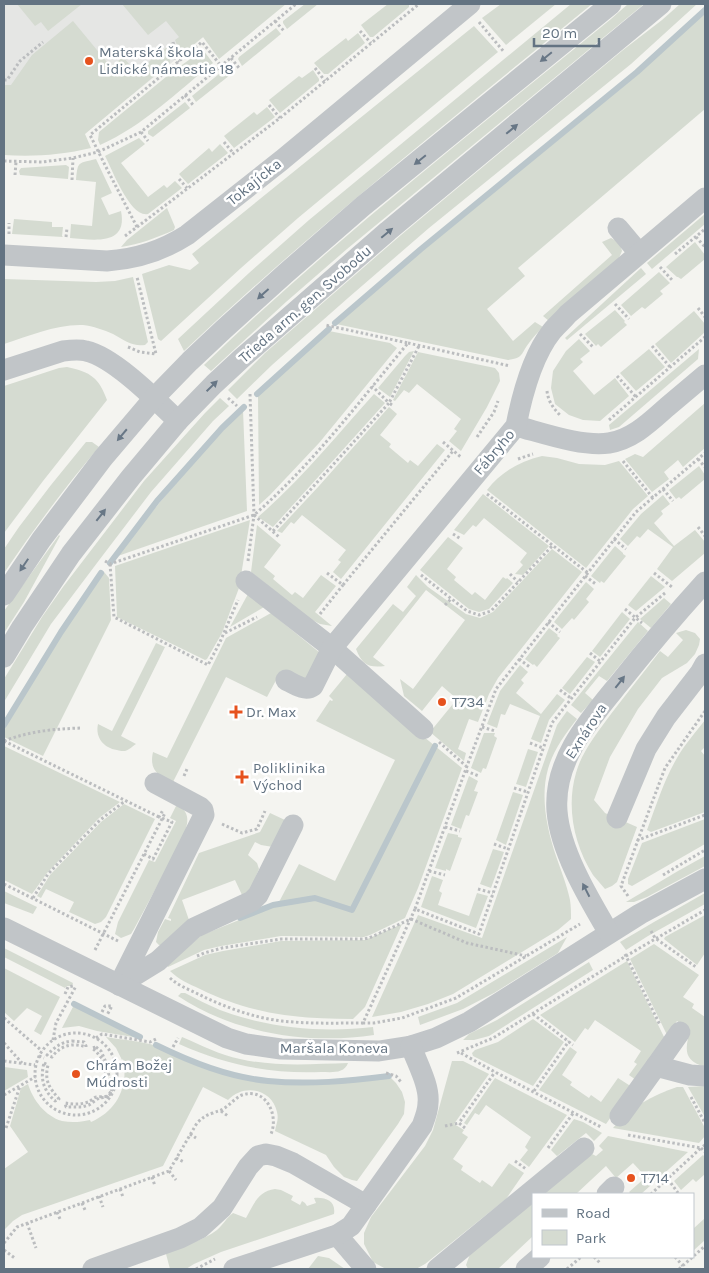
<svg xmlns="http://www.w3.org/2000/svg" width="709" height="1273" viewBox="0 0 709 1273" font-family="Karla,sans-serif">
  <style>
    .built { fill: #e5e6e4 }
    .green { fill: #d5dbd1 }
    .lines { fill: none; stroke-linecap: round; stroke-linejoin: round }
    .stream { stroke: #bac6cb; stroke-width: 6 }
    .path { stroke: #bbbdbf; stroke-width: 3; stroke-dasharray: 2.5 2.5; stroke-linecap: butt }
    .minor { stroke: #c1c5c8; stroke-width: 21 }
    .oneway { fill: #687786 }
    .poi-dot { fill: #e6521e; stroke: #fff; stroke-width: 2 }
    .labels { text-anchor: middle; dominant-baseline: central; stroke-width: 5; stroke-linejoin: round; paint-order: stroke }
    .poi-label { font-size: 15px; fill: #637382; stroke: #fff; text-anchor: start }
    .street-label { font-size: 15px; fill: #637382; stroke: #fff }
  </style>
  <rect width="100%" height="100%" fill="#f4f4f0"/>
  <!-- built -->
  <path class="built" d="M 4,4 L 244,4 L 133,94 L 104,114 L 4,104 Z"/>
  <!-- green -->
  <g class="green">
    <path d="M 17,4 L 82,4 L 48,31 L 41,22 L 35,26 Z"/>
    <path d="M 122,4 L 286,4 L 219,59 L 203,37 L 181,55 L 175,40 L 179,37 L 166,21 L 148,35 Z"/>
    <path d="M 305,4 L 318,4 L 287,29 L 283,23 L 283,21 Z"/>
    <path d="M 388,4 L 409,4 L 409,7 L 373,37 L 370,37 L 361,25 Z"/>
    <path d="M 501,4 L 556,4 L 506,45 L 482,18 Z"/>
    <path d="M 571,4 L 592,4 C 454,117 314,228 184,351 L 178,339 L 249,273 L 309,220 Z"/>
    <path d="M 628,4 L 644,4 L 347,249 L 286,302 L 211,371 L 204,365 C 332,241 474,131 611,19 Z"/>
    <path d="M 680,4 L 697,4 L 631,64 L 429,228 L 348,298 L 272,365 L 237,399 L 228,390 L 265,353 L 401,235 L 623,50 L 662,20 Z"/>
    <path d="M 705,12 L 705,109 L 518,268 L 525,276 L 487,309 L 513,341 L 535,322 L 543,327 C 538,332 533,337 529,343 C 521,353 524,358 508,360 L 336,324 L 422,250 L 638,74 Z"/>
    <path d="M 73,21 L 111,67 L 123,57 L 136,72 L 171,44 L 170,63 L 85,134 L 91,148 C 62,155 33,157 4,155 L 4,85 L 11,85 L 32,55 Z"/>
    <path d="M 474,26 L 498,52 L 298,218 L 241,268 L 161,341 L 158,339 L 142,274 L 169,265 L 190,270 L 199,263 L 192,254 Z"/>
    <path d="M 276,28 L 281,34 L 242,66 L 238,59 L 239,57 Z"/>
    <path d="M 358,33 L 365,43 L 328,74 L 324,74 L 314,63 L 346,38 L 348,41 Z"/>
    <path d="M 203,50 L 213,63 C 177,92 143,126 100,145 L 98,140 L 99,132 L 172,72 Z"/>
    <path d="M 230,65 L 235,71 L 196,102 L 192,96 Z"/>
    <path d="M 313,70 L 319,79 L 319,81 L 280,113 L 269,100 L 299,76 L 302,78 Z"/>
    <path d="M 185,102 L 190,108 L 153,137 L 148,134 L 148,131 Z"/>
    <path d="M 267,107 L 275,117 L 234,148 L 224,136 L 254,112 L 257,115 Z"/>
    <path d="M 139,138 L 145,144 L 121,163 L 148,197 L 164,185 L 167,188 L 175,181 L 182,188 L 148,214 C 130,218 112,169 105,156 Z"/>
    <path d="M 220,144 L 228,153 L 188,184 L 179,174 L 209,148 L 212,152 Z"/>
    <path d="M 96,159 L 112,193 L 101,198 L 109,215 L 121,211 C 128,246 94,240 70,238 L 71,224 L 92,226 L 96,182 L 76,180 C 78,160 78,164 96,159 Z"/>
    <path d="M 66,165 L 69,167 L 68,179 L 20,175 L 19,171 L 21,168 Z"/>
    <path d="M 167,208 L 175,227 L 174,230 C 156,238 140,244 121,247 L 127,240 Z"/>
    <path d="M 705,214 L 705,224 L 652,269 L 647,263 Z"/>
    <path d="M 14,219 L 52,222 L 52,227 L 63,227 L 62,236 L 63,237 L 12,234 Z"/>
    <path d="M 611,238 L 620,243 L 622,251 L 618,260 L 549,321 L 543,316 L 612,255 L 602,242 Z"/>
    <path d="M 695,242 L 705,255 L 705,259 L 681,279 L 678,277 L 677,277 L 666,267 Z"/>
    <path d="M 641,268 L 646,274 L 567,340 L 565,338 Z"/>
    <path d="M 659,272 L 670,283 L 660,291 L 663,294 L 645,309 L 642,307 L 631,316 L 621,305 Z"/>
    <path d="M 133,277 L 148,342 L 145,345 C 133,347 124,340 113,334 C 104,330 93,326 83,325 C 56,324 29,336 4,344 L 4,279 L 96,282 L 115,281 Z"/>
    <path d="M 615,310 L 625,321 L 624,322 L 627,325 L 601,347 L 598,344 L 596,346 L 585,334 Z"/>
    <path d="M 694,311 L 705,324 L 705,332 L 671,363 L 655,344 Z"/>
    <path d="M 329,331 L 390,343 L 397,348 L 319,443 L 270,495 L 259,505 L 258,396 Z"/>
    <path d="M 579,339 L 590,351 L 580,359 L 583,362 L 573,371 L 594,395 L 615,378 L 629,396 L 600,421 L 583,420 L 569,415 L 555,404 L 551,388 L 553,371 L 566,351 Z"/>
    <path d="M 649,349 L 665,367 L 636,391 L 620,373 Z"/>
    <path d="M 699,349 L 698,359 L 619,427 L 610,430 L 609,425 Z"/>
    <path d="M 414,351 L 390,397 L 378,388 L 405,356 L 409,352 Z"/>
    <path d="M 418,352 L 495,368 L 499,373 L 500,381 L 487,407 L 461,451 L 449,441 L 457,431 L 454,429 L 461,419 L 417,384 L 409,393 L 404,390 L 395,401 L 393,400 Z"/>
    <path d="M 67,367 C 91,372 99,378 107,400 L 43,481 L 4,533 L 4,386 L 59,368 Z"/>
    <path d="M 374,394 L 385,403 L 273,527 L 258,517 C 301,480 337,435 374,394 Z"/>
    <path d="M 220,398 L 229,406 L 213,421 L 151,492 L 100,559 L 51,624 L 4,702 L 4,679 L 42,617 L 63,587 L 144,481 L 205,413 Z"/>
    <path d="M 705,403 L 705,448 L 683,467 L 678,460 L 664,472 L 669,479 L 652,492 L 625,459 L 635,454 L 643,457 Z"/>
    <path d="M 389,407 L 397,414 L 380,435 L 391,444 L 389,447 L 408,463 L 410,460 L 418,466 L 437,444 L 445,450 L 341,579 L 333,572 L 341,562 L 338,560 L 346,550 L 302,515 L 294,524 L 291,522 L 282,533 L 277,531 L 319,486 Z"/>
    <path d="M 243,410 L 247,511 L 115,557 C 156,507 197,456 243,410 Z"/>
    <path d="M 86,442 L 92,442 L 99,447 C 65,487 34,529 4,573 L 4,549 L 19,527 L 51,485 Z"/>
    <path d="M 542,456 L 557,458 L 579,464 L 605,465 L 619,461 L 648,496 L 633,509 L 586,568 L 487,490 C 501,472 520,461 542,456 Z"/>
    <path d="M 699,466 L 705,475 L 705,479 L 681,499 L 679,497 L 676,499 L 669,490 Z"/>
    <path d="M 483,494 L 549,546 L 523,575 L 515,574 L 523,565 L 520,562 L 527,553 L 484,518 L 476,527 L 473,525 L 464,535 L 454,530 Z"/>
    <path d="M 663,495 L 670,504 L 661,511 L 663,514 L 654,523 L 674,546 L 695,530 L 705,542 L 705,553 L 672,581 L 657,569 L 673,547 L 648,529 L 640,538 L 637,536 L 628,546 L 620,539 L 641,514 Z"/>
    <path d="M 250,520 L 239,588 L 222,633 L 207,659 L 205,660 L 117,617 L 115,566 Z"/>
    <path d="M 257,525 L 281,545 L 264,567 L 275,576 L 273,579 L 292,595 L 295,592 L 303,598 L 321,575 L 336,586 L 315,612 L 332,626 L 320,624 L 310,619 L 251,572 Z"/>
    <path d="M 59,535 L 60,536 L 24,602 L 4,633 L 4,611 Z"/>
    <path d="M 448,537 L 463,548 L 447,569 L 456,577 L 454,580 L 472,595 L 475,592 L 485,600 L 503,577 L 506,579 L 507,578 L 513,583 L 489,609 L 479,612 L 469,609 L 420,570 Z"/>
    <path d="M 615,546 L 623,553 L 623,554 L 626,556 L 604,583 L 601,581 L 600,583 L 591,576 Z"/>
    <path d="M 552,549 L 582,572 L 498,678 L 489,694 L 478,722 L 469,719 L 458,749 L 466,753 L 464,761 L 430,732 L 457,699 L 442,686 L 422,711 L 404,696 L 400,679 L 413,689 L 465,620 L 426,590 L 373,657 L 385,666 C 369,668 362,665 356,649 L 393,604 L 403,612 L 416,596 L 407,587 L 416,575 L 428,587 L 445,599 L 466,614 L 480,618 L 493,612 Z"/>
    <path d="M 104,572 L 109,578 L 111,620 L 43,756 L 4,737 L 4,729 C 35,675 68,623 104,572 Z"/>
    <path d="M 651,576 L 665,587 L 636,611 L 628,605 Z"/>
    <path d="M 586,582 L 594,589 L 586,599 L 589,602 L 574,620 L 572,618 L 562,629 L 554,622 Z"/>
    <path d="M 248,594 L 264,607 L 230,627 Z"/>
    <path d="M 664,598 L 671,604 L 651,628 L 640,619 Z"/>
    <path d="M 622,612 L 630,619 L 600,657 L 592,651 Z"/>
    <path d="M 271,613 L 325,657 L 307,679 L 299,679 L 281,671 L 267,697 L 226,677 L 172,784 C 158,774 149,771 153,752 L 167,758 L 226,638 Z"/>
    <path d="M 638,622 L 648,631 L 607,681 L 599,676 L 585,693 L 593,700 L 581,713 L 571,705 Z"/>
    <path d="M 549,628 L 558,635 L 557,636 L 560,638 L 537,667 L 534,664 L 533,665 L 525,659 Z"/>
    <path d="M 686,630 L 695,633 L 700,639 L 699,645 L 695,654 L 687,663 L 662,678 L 638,709 L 610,757 L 594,800 L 605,813 L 637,827 L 617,882 L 612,886 L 605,889 C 601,884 597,880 593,875 C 574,845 566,807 576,773 C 582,751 598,732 611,714 C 627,693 644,672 660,651 L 668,657 L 683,640 L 676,633 Z"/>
    <path d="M 156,643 L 165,647 L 121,736 L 136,744 C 133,746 129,750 125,751 C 124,751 119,751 117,750 C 104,748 95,738 98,724 L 112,731 Z"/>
    <path d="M 587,657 L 595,662 L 570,694 L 562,688 Z"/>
    <path d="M 520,665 L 528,672 L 521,680 L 524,683 L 516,693 L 541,714 L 557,694 L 565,700 L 549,720 L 541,743 L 531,739 L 540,716 L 510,704 L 505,715 L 501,714 L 497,728 L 487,724 L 500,691 Z"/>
    <path d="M 347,674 L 462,768 L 418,888 L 405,918 L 370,935 L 364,937 L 281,936 L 221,946 L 204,950 L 168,967 L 167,964 L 202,935 L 274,906 L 279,902 L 299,864 L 335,881 L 395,760 L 316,721 L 330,700 L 332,701 L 333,700 L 329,696 Z"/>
    <path d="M 567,711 L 577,719 C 565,734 553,751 548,769 C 540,797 547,829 556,856 C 561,871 567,885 570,900 C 571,906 571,913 571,919 L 558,930 L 453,994 L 428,1004 L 401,1012 L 372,1017 L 418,915 L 482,938 L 557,725 Z"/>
    <path d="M 705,720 L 705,747 L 701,751 L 705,756 L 705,812 L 651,832 L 647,830 C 656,806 664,780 677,758 C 685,744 696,732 705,720 Z"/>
    <path d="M 484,733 L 495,733 L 494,736 L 497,738 L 486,769 L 483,768 L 481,773 L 471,768 Z"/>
    <path d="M 4,746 L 120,802 L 99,818 L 47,873 L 32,894 L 4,880 Z"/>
    <path d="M 528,749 L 538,752 L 526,787 L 516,784 Z"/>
    <path d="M 469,776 L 478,781 L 474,791 L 478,792 L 469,816 L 466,815 L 461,829 L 451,825 Z"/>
    <path d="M 513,792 L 523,795 L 506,845 L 496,840 Z"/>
    <path d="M 124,804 L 155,819 L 106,917 L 101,922 L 95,924 L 69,912 L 74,902 L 46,889 L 41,898 L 37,896 L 50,875 L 101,822 Z"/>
    <path d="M 177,804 C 191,814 188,821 184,836 L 134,929 L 131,934 L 121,938 L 115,934 L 118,922 L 149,860 L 155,862 L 176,821 L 170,818 Z"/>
    <path d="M 270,813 L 285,820 L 273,847 L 261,845 L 255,842 L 248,855 L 257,863 L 259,869 L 250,891 L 242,895 L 235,880 L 182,900 L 189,920 L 163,945 L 159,945 L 156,942 L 158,932 L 165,919 L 171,921 L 171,919 L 168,918 L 199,853 L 260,832 Z"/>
    <path d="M 705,819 L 705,844 L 632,886 L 628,884 L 628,879 L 642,843 Z"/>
    <path d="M 448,833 L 458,835 L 458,837 L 462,838 L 450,871 L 446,869 L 446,871 L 435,868 Z"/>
    <path d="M 493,849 L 504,852 L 491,888 L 480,884 Z"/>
    <path d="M 705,856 L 705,866 L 647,897 L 634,902 L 626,902 L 678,871 Z"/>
    <path d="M 432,876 L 443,880 L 439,891 L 442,893 L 438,905 L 469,916 L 477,893 L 488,896 L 476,928 L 421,907 Z"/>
    <path d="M 4,891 L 37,907 L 33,914 L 4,903 Z"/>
    <path d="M 705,893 L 705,904 L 648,936 L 626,950 L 620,942 L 654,922 Z"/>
    <path d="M 705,915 L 705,953 L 697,965 L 664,939 L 665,937 Z"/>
    <path d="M 402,924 L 365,1007 L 353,1019 C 297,1019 251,1014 200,989 C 189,984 178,979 170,971 L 205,955 L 223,951 L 281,941 L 365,940 Z"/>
    <path d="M 567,937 L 558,953 L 494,993 L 463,1009 L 420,1025 L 418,1017 L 457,1003 Z"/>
    <path d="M 654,944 L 699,975 L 683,997 L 694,1004 L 692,1008 L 705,1017 L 705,1067 C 683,1060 685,1050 690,1030 L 677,1021 L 667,1035 L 630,959 Z"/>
    <path d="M 4,948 L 73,983 L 72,986 L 67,986 L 65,988 L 4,957 Z"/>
    <path d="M 627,961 L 665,1039 L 636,1080 L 629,1075 L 637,1064 L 634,1062 L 641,1051 L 595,1020 L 588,1030 L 585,1028 L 575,1042 L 540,1015 Z"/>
    <path d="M 589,962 L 593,970 L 489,1036 L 474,1040 L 463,1040 L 469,1034 L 497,1020 Z"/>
    <path d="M 4,968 L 60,997 L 41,1035 L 34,1031 L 42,1016 L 27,1008 L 14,1021 L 4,1012 Z"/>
    <path d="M 181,993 L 185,993 C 197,999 208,1005 220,1010 C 267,1028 323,1033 373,1027 L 374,1035 C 308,1045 233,1033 178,996 Z"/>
    <path d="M 74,1005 L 139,1038 L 97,1031 L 79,1026 L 62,1028 Z"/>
    <path d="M 533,1019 L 564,1042 L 533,1086 L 473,1056 L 472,1053 L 475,1050 L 498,1042 Z"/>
    <path d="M 106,1037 C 121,1040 143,1041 156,1046 C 165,1049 174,1055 183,1059 C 201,1066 219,1072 238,1077 C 288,1089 340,1083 390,1077 L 396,1083 L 402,1092 L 405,1102 L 404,1114 L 398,1124 L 357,1181 L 352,1180 L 344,1177 L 334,1167 L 326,1155 L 275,1131 C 276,1124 279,1120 277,1112 C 272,1089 244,1083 228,1100 L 203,1087 L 163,1166 L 22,1215 L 13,1221 L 4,1230 L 4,1169 L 28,1152 L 10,1126 L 21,1088 L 28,1084 C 33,1100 45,1116 62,1121 C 72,1123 81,1122 90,1120 L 91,1122 C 117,1111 129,1086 123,1059 L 122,1060 L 116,1048 Z"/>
    <path d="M 182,1037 C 201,1045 220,1055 240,1059 C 275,1067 313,1064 348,1063 C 344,1074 332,1072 321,1072 C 270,1074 226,1065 179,1044 Z"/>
    <path d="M 570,1047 L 577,1052 L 562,1075 L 572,1082 L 570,1085 L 589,1098 L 591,1095 L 601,1102 L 618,1078 L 632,1087 L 606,1124 L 539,1090 Z"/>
    <path d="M 452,1061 L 463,1061 L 489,1074 L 454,1124 L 464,1130 L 462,1133 L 468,1137 L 453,1159 L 463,1166 L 461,1170 L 480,1183 L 482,1180 L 492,1187 L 509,1163 L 524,1173 L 506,1199 L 425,1264 L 416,1269 L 386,1269 L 373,1262 L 364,1244 L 364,1233 L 371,1217 L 425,1146 L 433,1130 Z"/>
    <path d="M 4,1067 L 27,1070 L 28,1077 L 4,1091 Z"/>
    <path d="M 495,1078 L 567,1115 L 529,1167 L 520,1160 L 528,1150 L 525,1147 L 531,1137 L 486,1105 L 479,1115 L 475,1113 L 467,1125 L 464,1123 Z"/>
    <path d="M 705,1086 L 705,1117 L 688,1087 Z"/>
    <path d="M 677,1087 L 683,1087 L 705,1128 L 705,1136 L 699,1143 L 613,1128 C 629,1108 653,1095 677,1087 Z"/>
    <path d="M 574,1119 L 583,1122 L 602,1133 L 594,1141 L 586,1133 L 557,1156 L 551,1150 Z"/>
    <path d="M 608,1136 L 688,1152 L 641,1194 L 631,1194 L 629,1192 L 646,1177 L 633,1163 L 616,1178 L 606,1166 L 576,1194 L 543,1194 L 592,1154 L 596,1156 L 603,1150 L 599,1146 Z"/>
    <path d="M 703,1155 L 705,1157 L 705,1174 L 696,1182 L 693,1179 L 681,1190 L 674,1181 Z"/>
    <path d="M 275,1189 L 281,1190 L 293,1196 L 291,1200 L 300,1205 L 302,1201 L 305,1203 L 307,1206 L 316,1203 L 314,1198 C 326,1197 336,1201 334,1214 L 221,1252 L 194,1264 L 186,1269 L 170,1269 L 166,1254 L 172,1250 C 187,1244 204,1240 217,1230 C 223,1225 227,1217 233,1213 L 246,1218 C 254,1204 258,1191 275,1189 Z"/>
    <path d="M 533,1202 L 533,1236 L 498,1269 L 468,1269 L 466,1265 L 470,1254 Z"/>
    <path d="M 705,1218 L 705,1240 L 693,1251 L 693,1229 Z"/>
    <path d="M 318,1256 L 329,1258 L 345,1269 L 308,1269 Z"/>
  </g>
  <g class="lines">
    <!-- stream -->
    <g class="stream">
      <path d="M 335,323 L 421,249 L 637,72 L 705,10"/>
      <path d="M 257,394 L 329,329"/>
      <path d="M 110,563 L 157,501 L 222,428 L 244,407"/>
      <path d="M 4,725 L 61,632 L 101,573"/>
      <path d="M 240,918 L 273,905 L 315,898 L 352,910 L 435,746"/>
      <path d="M 74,1004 L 140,1037"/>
      <path d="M 156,1045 C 191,1062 228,1077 268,1081 C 309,1085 349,1081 389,1076"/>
    </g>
    <!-- path -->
    <g class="path">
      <path d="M 275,21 L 284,31"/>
      <path d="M 479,22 L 504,52"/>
      <path d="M 360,31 L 371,43"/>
      <path d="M 173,42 L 176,59 L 179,62"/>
      <path d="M 231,58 L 239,68"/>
      <path d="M 315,68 L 325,81"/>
      <path d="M 4,80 L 7,80 L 20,61 L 43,42"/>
      <path d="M 185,95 L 193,105"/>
      <path d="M 269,105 L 280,118"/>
      <path d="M 141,132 L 148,141"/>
      <path d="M 224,142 L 233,153"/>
      <path d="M 4,161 L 42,162 L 73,158 L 98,152 L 141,132 L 296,4"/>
      <path d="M 15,175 L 16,162"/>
      <path d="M 179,179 L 187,188"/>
      <path d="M 72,180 L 73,158"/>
      <path d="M 137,227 L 280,118 L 419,4"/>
      <path d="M 9,234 L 9,223"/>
      <path d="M 125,236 L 137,227 L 108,171 L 90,135 L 202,42 L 221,66"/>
      <path d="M 66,237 L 67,228"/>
      <path d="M 696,237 L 705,247"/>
      <path d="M 675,254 L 705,229"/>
      <path d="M 660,267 L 673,281"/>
      <path d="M 615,304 L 629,319"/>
      <path d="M 698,308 L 705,317"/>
      <path d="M 580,334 L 594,348"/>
      <path d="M 408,343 L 510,366"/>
      <path d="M 652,346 L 670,367"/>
      <path d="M 128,347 L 140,352 L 156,354 L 137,277"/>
      <path d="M 617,376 L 636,397"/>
      <path d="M 547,391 C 548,401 553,408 560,415"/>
      <path d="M 228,398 L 237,406"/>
      <path d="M 392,405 L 389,403 L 419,346"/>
      <path d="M 609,420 L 705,337"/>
      <path d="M 477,437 L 494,412 L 498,401"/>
      <path d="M 443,442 L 462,458"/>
      <path d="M 518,459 L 533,454"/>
      <path d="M 698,459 L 705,467"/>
      <path d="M 623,461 L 653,498"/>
      <path d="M 663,489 L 673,501"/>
      <path d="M 487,494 L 588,573"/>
      <path d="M 254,515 L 279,537"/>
      <path d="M 698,527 L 705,536"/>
      <path d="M 273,531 L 389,403 L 372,386"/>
      <path d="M 453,534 L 461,539"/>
      <path d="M 614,539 L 626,549"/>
      <path d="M 105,561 L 110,564 L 254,515 C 312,465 359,402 408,343 L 325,325"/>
      <path d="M 248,561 L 254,515 L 250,394"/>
      <path d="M 110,564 L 114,617 L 208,665 L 220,642 L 238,600"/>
      <path d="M 327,573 L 343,585 L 453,451"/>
      <path d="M 654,573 L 672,587"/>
      <path d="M 510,574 L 518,582"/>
      <path d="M 421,575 L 467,611 L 479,615 L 491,611 L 553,545"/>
      <path d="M 585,576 L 597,585"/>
      <path d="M 665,593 L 635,618 L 552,723 L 479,934 L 415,909 L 467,766 L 496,689 L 636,512 L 705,453"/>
      <path d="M 445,605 L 451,599"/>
      <path d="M 625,609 L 642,623"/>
      <path d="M 320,614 L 343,585"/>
      <path d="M 548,622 L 560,632"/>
      <path d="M 225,633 L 257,617"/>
      <path d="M 590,653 L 601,662"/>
      <path d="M 519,659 L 531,668"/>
      <path d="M 560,690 L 572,699"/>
      <path d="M 705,711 L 665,768 L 638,840 L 705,815"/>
      <path d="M 482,727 L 495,731"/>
      <path d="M 4,741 L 159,817"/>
      <path d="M 4,741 C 30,731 54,729 81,728"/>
      <path d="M 439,742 L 466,766"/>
      <path d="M 530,743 L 543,748"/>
      <path d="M 466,771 L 479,776"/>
      <path d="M 184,776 L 187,769"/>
      <path d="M 514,788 L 528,792"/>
      <path d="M 222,824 L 242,833 L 257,829 L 265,811"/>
      <path d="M 445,827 L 460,831"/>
      <path d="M 494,844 L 508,849"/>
      <path d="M 144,854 L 153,859 L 172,822 L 159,817 L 163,810"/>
      <path d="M 429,871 L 445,875"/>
      <path d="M 663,875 L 705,850"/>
      <path d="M 4,884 L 118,941"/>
      <path d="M 478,889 L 493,893"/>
      <path d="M 628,896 L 621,886 L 638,840"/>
      <path d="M 33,898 L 48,874 L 100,820 L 125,801"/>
      <path d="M 415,909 L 363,1023 L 374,1023 L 402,1018 L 456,998 L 580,924"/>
      <path d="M 651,931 L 655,938 L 696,967"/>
      <path d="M 95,950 L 165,813"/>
      <path d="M 625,954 L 660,1025"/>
      <path d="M 197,956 L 204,953 L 222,948 L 281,939 L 364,939 L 369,938 L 411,919 L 467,943 L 526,956"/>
      <path d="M 170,978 C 180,987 193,991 204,997 C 228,1008 255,1018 282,1021 C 309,1024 336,1023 363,1023"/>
      <path d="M 65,994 L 68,987 L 73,986"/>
      <path d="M 102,1012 L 105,1006 L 112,1006 L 107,1015"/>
      <path d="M 533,1014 L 573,1045"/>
      <path d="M 4,1018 L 42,1051"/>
      <circle cx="76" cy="1074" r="41"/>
      <path d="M 96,1038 L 102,1034 L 150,1042 L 156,1039"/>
      <path d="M 53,1040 L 56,1023 L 76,986"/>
      <path d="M 72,1041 L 84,1042 L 86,1046 L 86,1047 C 72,1042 60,1046 52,1057 L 47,1055 C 55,1047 61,1042 72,1041 Z"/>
      <path d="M 4,1043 L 22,1063"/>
      <path d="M 96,1047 L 101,1051 L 105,1060 L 108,1068 L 109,1078 L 113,1085 L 112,1090 L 107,1097 L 99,1098 L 89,1105 L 82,1107 L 66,1107 L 65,1103 C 72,1104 80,1105 88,1102 C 91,1101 94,1097 97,1097 C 104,1096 111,1099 112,1088 C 113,1082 107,1079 106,1075 C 103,1062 103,1057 92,1048 Z"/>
      <path d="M 173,1047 L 178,1038"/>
      <path d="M 457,1053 L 493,1038 L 626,956 L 705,910"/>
      <path d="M 461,1053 L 495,1072 L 601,1127"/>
      <path d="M 39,1056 L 44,1058"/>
      <path d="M 4,1061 L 35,1065"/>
      <path d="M 44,1063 L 48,1065 C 44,1082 50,1088 59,1099 L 55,1101 C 43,1090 40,1078 44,1063 Z"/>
      <path d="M 386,1073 L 396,1076 L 401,1082"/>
      <path d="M 534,1091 L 569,1041"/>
      <path d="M 4,1095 L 35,1077"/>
      <path d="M 691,1097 L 705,1123"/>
      <path d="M 221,1111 L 228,1116"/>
      <path d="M 445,1126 L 459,1123"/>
      <path d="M 6,1128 L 20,1086"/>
      <path d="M 465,1128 L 459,1123 L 495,1072"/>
      <path d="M 190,1134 L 196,1138"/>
      <path d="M 628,1135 L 701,1148 L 651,1194"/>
      <path d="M 705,1145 L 701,1148 L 705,1152"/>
      <path d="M 548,1148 L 574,1112"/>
      <path d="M 176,1158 L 184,1162"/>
      <path d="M 515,1161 L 526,1169"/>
      <path d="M 169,1171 L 176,1180"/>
      <path d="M 152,1177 L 155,1186"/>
      <path d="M 668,1179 L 678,1193"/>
      <path d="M 120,1189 L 123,1197"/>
      <path d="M 99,1196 L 103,1207"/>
      <path d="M 82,1203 L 85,1210"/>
      <path d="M 57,1212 L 60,1219"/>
      <path d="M 27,1223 L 36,1248"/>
      <path d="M 4,1243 L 17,1227 L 169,1171 L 197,1123 C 202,1118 206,1115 213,1113 C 217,1111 220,1111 223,1109 C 230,1105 235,1098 242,1095 C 266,1087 279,1115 271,1134"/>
      <path d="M 4,1250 L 16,1259"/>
      <path d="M 594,1257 L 600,1263"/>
      <path d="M 675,1257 L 683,1266"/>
      <path d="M 196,1269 L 215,1259"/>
      <path d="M 567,1269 L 581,1257"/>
      <path d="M 679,1269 L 705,1246"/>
    </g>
    <!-- minor -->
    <g class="minor">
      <path d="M 618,228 L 639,253"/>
      <path d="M 4,255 L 107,261 C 136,259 162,251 187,235 L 282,160 L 470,4"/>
      <path d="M 4,370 L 63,351 C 71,350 79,349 86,351 C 114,357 157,401 178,421"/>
      <path d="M 516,426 C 543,433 582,447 609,443 C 633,439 650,422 667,407 C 680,396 693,385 705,375"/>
      <path d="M 246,581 L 332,648 L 423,729"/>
      <path d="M 4,595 L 41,540 L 103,458 L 154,398 L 190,361 L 224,329 L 286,273 L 363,206 L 611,4"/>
      <path d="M 4,657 L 22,627 L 71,554 L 131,477 L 178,421 L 214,384 L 242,358 L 388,231 L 661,4"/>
      <path d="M 286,680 C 294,684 305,692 313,686 L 332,648 L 516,426 C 522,395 532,356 552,331 C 557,325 563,320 568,314 L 705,198"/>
      <path d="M 155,783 L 200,807 L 203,810 L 204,815 L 119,985 L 158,961 L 194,928 L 252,901 L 258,895 L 293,825"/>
      <path d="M 617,818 L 646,749 L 666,717 L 700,673 L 705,664"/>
      <path d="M 4,928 L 227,1038 L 246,1044 L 281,1049 L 379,1051 L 411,1046 L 436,1038 L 469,1022 L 640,914 L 705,879"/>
      <path d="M 609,933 C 589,899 560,851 557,811 C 553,759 591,718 621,681 C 648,647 676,614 705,582"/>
      <path d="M 656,1066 L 680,1032"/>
      <path d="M 620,1116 L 656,1066 L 690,1075 L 705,1076"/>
      <path d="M 607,1194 L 614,1187"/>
      <path d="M 337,1235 L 366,1269"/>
      <path d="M 93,1269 L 180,1238 L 200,1228 L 222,1208 L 248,1167 L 258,1156 L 266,1154 L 276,1156 L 293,1163 L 366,1205"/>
      <path d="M 234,1269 L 337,1235 L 351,1226 L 422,1126 C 425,1118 428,1111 428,1103 C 430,1086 417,1063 411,1046"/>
      <path d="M 437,1269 L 584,1148"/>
      <path d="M 526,1269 L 540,1257"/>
    </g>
  </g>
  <!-- one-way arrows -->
  <defs><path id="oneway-solid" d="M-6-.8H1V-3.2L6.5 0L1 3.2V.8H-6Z" transform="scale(1.25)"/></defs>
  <g class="oneway">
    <use href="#oneway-solid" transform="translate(546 57) rotate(141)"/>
    <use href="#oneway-solid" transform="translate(512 129) rotate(-40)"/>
    <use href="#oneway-solid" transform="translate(420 160) rotate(141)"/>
    <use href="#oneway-solid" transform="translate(387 233) rotate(-40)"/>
    <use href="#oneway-solid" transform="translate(263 294) rotate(138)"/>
    <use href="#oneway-solid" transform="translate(212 386) rotate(-44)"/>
    <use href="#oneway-solid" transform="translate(122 435) rotate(130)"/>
    <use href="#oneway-solid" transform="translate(101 515) rotate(-52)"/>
    <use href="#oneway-solid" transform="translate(24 565) rotate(124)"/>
    <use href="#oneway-solid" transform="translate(620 682) rotate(-52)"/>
    <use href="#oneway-solid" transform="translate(586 890) rotate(-117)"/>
  </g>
  <!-- markers -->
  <g class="poi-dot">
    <circle cx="89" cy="61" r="5"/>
    <circle cx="442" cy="702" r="5"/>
    <path d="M233.5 704.5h5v5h5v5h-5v5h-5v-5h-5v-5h5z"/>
    <path d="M239.5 769.5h5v5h5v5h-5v5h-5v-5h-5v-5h5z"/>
    <circle cx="76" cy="1074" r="5"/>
    <circle cx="631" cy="1178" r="5"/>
  </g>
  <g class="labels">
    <!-- poi labels -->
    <g class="poi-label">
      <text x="99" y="52">Materská škola<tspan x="99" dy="17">Lidické námestie 18</tspan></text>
      <text x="452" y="702">T734</text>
      <text x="246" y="712">Dr. Max</text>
      <text x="253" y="768">Poliklinika<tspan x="253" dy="17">Východ</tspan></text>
      <text x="86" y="1065">Chrám Božej<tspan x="86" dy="17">Múdrosti</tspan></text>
      <text x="641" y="1178">T714</text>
    </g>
    <!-- street labels -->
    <g class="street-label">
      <text transform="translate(254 182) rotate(-39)">Tokajícka</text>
      <text transform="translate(305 304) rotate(-41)">Trieda arm. gen. Svobodu</text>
      <text transform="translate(494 452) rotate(-50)">Fábryho</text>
      <text transform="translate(586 731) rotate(-57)">Exnárova</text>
      <text x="334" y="1048">Maršala Koneva</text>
    </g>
  </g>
  <!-- border -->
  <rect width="709" height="1273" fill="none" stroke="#637382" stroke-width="10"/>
  <!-- legend -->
  <rect x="532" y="1193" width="162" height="65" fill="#ffffff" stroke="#c1c7cd"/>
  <rect x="542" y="1209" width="25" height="8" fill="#c1c5c8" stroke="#c1c7cd"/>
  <text x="576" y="1218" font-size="15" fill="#637382">Road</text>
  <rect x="542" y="1230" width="25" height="15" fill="#d5dbd1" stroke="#c1c7cd"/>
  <text x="576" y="1243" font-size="15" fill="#637382">Park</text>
  <!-- scale -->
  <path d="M534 38v8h65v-8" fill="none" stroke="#637382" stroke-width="2.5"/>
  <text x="542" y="38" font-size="15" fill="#637382" stroke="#ffffff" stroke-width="4" paint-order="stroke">20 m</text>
</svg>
